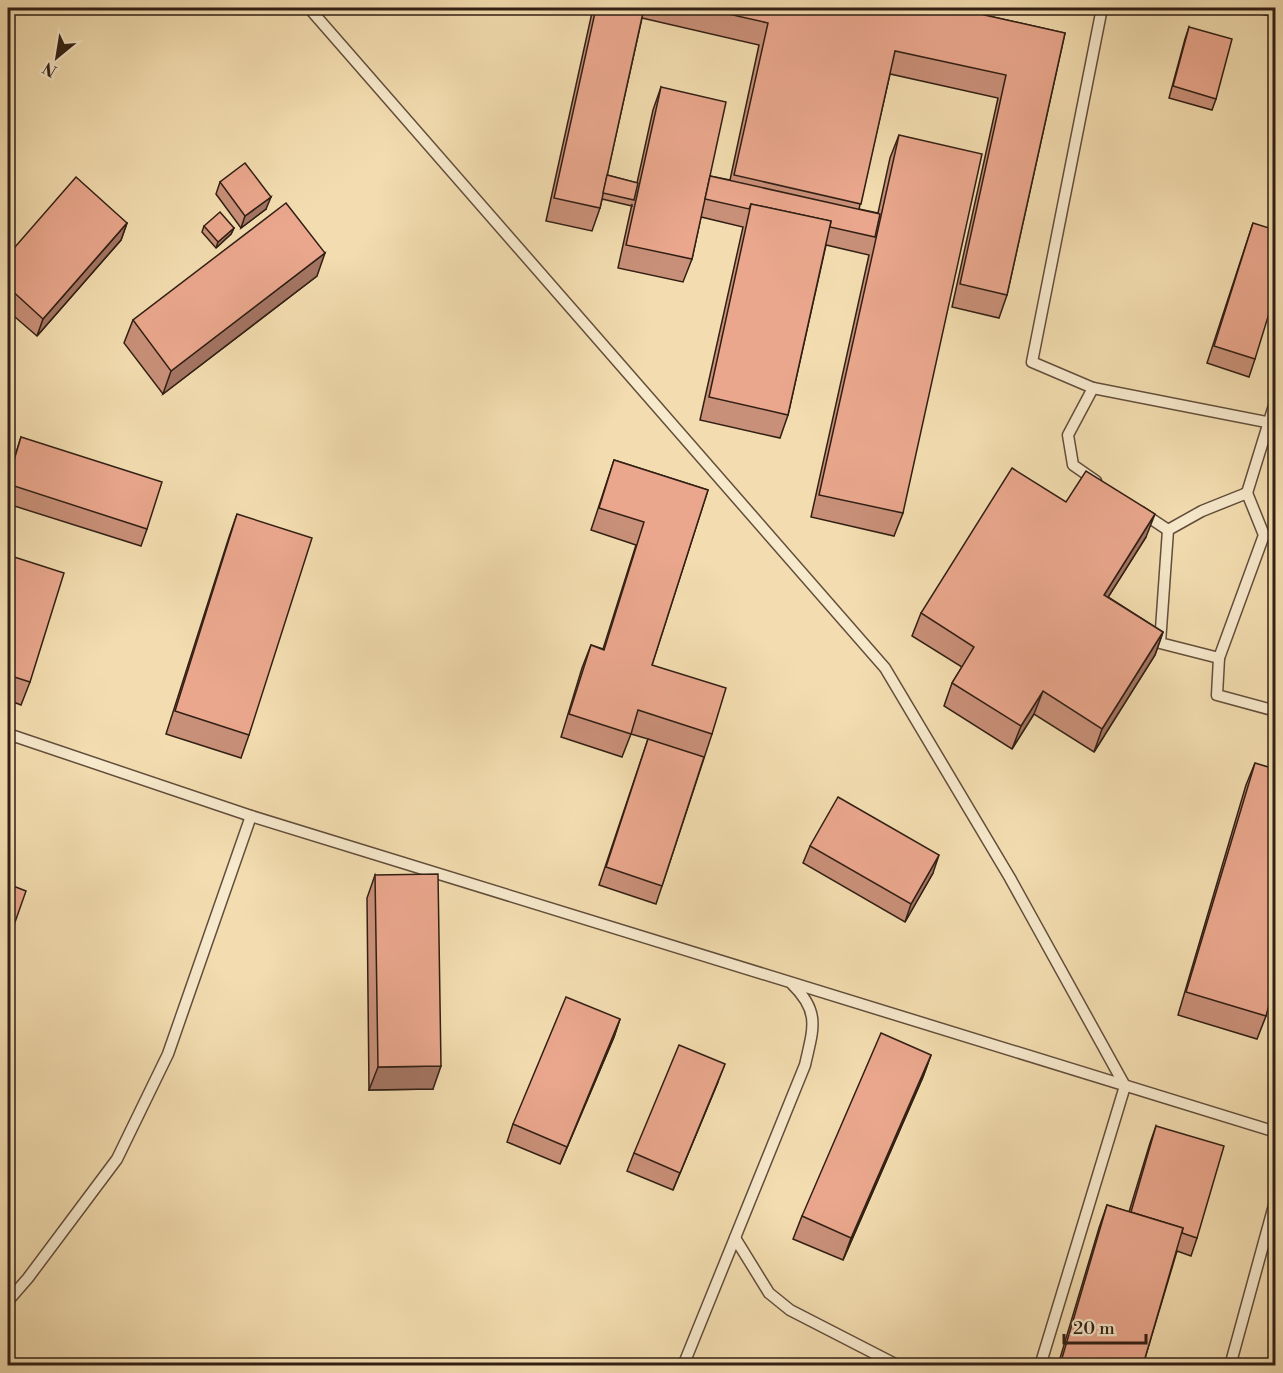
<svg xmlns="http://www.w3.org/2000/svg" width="1283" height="1373" viewBox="0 0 1283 1373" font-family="'Libre Bodoni',serif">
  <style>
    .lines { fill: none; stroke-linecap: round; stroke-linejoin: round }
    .service-casing { stroke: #624e3b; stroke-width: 13 }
    .service { stroke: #f7e9cc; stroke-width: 10 }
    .wall { fill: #c99079; stroke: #311f14; stroke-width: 1.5; fill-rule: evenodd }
    .shaded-wall { fill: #a47563; stroke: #311f14; stroke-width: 1.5 }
    .building { fill: #eaa78d; stroke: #311f14; stroke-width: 1.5 }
  </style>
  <rect width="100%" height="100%" fill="#f3ddb0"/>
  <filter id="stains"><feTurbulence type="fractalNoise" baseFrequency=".00333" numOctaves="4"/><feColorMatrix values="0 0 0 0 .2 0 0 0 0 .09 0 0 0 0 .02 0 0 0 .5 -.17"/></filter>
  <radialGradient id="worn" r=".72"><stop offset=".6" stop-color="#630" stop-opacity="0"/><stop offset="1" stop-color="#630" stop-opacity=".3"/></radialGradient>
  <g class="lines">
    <!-- service casing -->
    <g class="service-casing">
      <g id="service">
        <path d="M 309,8 L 885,668 L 1010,878 L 1125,1086 L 1040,1366"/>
        <path d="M 1258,8 L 1276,11"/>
        <path d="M 1093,388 L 1276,424"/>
        <path d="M 1096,481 L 1073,465 L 1068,435 L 1093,388 L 1032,362 L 1102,8"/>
        <path d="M 1247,493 L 1264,535 L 1219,658 L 1160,643 L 1168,530 L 1202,511 Z"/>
        <path d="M 1247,493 L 1276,399"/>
        <path d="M 1141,512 L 1168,530"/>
        <path d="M 1219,658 L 1217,695 L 1276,711"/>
        <path d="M 8,734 L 251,816 L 1276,1132"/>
        <path d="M 735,1238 L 769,1293 L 790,1310 L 899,1366"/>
        <path d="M 8,1301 L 28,1278 L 117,1159 L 168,1054 L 251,816"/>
        <path d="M 683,1366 L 805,1065 C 813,1029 821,1012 792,984"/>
        <path d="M 1230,1366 L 1276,1198"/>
      </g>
    </g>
    <!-- service -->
    <use href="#service" class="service"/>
  </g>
  <!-- wall -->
  <g class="wall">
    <path d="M 593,8 L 953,8 L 1065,33 L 1007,295 L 999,318 L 952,307 L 998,98 L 890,74 L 859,209 L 878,213 L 890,158 L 899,135 L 903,513 L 894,536 L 811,517 L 869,255 L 826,245 L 788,415 L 780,438 L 700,420 L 743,227 L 701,217 L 692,259 L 683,282 L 618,268 L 632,204 L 632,206 L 602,199 L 600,208 L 592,231 L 546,221 ZM 642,18 L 759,45 L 730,180 L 710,176 L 661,87 L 653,110 L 637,183 L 607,175 Z"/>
    <path d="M 1189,27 L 1216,99 L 1212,110 L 1169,98 L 1185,39 Z"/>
    <path d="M 220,182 L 266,209 L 241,228 L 216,194 Z"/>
    <path d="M 127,223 L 121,240 L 37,336 L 8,311 L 8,255 Z"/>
    <path d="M 1253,223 L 1255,359 L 1249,377 L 1207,363 Z"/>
    <path d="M 204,226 L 234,228 L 231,234 L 216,248 L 202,232 Z"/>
    <path d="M 317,276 L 163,394 L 124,343 L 133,320 Z"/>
    <path d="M 21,437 L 147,529 L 141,546 L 8,504 L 8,478 Z"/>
    <path d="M 614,460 L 708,490 L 652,665 L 712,734 L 656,904 L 599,885 L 648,739 L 631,734 L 622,757 L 561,737 L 582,668 L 591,645 L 603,649 L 636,545 L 591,530 Z"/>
    <path d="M 1066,502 L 1146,537 L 1108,597 L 1163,632 L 1155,655 L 1094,752 L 1034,714 L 1012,749 L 944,706 L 952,683 L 962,667 L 912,636 L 921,613 Z"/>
    <path d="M 237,514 L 249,735 L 241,758 L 166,734 L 229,537 Z"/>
    <path d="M 8,555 L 30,682 L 21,705 L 8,700 Z"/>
    <path d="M 1255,763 L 1266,1016 L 1257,1039 L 1178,1015 L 1246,785 Z"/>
    <path d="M 810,846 L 933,873 L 905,922 L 803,863 Z"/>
    <path d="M 375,875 L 433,1089 L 369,1090 L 367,898 Z"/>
    <path d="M 620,1019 L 614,1037 L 560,1164 L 507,1142 L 513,1124 Z"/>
    <path d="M 931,1055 L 923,1077 L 843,1260 L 793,1239 L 802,1216 Z"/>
    <path d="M 718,1082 L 673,1190 L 627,1171 L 634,1153 Z"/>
    <path d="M 1156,1126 L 1197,1238 L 1191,1256 L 1177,1251 L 1143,1365 L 1058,1365 L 1099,1228 L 1107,1205 L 1129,1212 L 1150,1143 Z"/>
  </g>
  <!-- shaded-wall -->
  <g class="shaded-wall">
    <path d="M 271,197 L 266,209 L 241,228 L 245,216 Z"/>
    <path d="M 127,223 L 121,240 L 37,336 L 43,319 Z"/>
    <path d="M 234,228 L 231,234 L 216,248 L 218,242 Z"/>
    <path d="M 325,253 L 317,276 L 163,394 L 171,371 Z"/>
    <path d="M 1155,514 L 1146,537 L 1095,618 L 1104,595 Z"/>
    <path d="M 1163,632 L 1155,655 L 1094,752 L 1102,729 Z"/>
    <path d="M 1043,691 L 1034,714 L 1012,749 L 1021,726 Z"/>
    <path d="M 939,855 L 933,873 L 905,922 L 911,904 Z"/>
    <path d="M 620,1019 L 614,1037 L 560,1164 L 567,1147 Z"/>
    <path d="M 931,1055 L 923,1077 L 843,1260 L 851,1238 Z"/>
    <path d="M 725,1064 L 718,1082 L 673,1190 L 680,1173 Z"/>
    <path d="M 441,1066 L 433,1089 L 369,1090 L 378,1067 Z"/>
  </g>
  <!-- building -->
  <g class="building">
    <path d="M 596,8 L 644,8 L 600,208 L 554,198 Z"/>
    <path d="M 702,8 L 953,8 L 1065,33 L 1007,295 L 960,284 L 1006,75 L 895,51 L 861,204 L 734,175 L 768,23 Z"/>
    <path d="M 1189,27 L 1232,39 L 1216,99 L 1173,86 Z"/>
    <path d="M 661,87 L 726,102 L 692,259 L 626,245 Z"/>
    <path d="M 899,135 L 982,154 L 903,513 L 819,495 Z"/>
    <path d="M 245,163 L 271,197 L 245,216 L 220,182 Z"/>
    <path d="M 607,175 L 638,183 L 634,200 L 603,193 Z"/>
    <path d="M 710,176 L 880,214 L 875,237 L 830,227 L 831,221 L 751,204 L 749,209 L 705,199 Z"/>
    <path d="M 76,177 L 127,223 L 43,319 L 8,287 L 8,255 Z"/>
    <path d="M 286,203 L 325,253 L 171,371 L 133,320 Z"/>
    <path d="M 751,204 L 831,221 L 788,415 L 709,397 Z"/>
    <path d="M 220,212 L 234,228 L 218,242 L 204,226 Z"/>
    <path d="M 1253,223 L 1275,230 L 1275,294 L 1255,359 L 1214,346 Z"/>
    <path d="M 21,437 L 162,482 L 147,529 L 8,484 L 8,480 Z"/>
    <path d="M 614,460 L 708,490 L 652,665 L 726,688 L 712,734 L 638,710 L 631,734 L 569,714 L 591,645 L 604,650 L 644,522 L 599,508 Z"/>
    <path d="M 1012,468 L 1066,502 L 1086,471 L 1155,514 L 1104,595 L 1163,632 L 1102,729 L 1043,691 L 1021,726 L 952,683 L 974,647 L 921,613 Z"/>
    <path d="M 237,514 L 312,538 L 249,735 L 175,711 Z"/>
    <path d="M 8,555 L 64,573 L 30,682 L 8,675 Z"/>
    <path d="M 648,739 L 704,757 L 662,886 L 606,867 Z"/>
    <path d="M 1255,763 L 1275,769 L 1275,983 L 1266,1016 L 1186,992 Z"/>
    <path d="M 838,797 L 939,855 L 911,904 L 810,846 Z"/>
    <path d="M 438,874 L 441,1066 L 378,1067 L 375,875 Z"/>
    <path d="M 8,884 L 26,891 L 8,942 Z"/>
    <path d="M 566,997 L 620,1019 L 567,1147 L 513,1124 Z"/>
    <path d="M 881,1033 L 931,1055 L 851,1238 L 802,1216 Z"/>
    <path d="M 679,1045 L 725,1064 L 680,1173 L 634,1153 Z"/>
    <path d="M 1156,1126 L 1224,1146 L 1197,1238 L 1182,1233 L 1183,1228 L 1131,1212 Z"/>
    <path d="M 1107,1205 L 1183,1228 L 1143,1365 L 1060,1365 Z"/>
  </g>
  <!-- margin -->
  <rect width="1283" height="1373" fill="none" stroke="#f3ddb0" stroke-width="30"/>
  <rect x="9" y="9" width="1265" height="1355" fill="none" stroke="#311f14" stroke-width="3"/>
  <rect x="15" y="15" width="1253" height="1343" fill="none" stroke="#311f14" stroke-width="1.5"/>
  <!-- north arrow -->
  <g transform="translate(57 57) rotate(210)" stroke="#f7e9cc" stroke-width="4.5" paint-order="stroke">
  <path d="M0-4.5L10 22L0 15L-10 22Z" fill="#311f14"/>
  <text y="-9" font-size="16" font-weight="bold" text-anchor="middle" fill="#311f14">N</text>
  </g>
  <!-- scale -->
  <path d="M1064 1334v9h82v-9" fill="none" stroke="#311f14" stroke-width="3"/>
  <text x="1073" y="1334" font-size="18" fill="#311f14" stroke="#f7e9cc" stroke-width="4.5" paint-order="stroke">20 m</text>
  <rect width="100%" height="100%" filter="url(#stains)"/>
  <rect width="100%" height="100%" fill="url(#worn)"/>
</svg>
